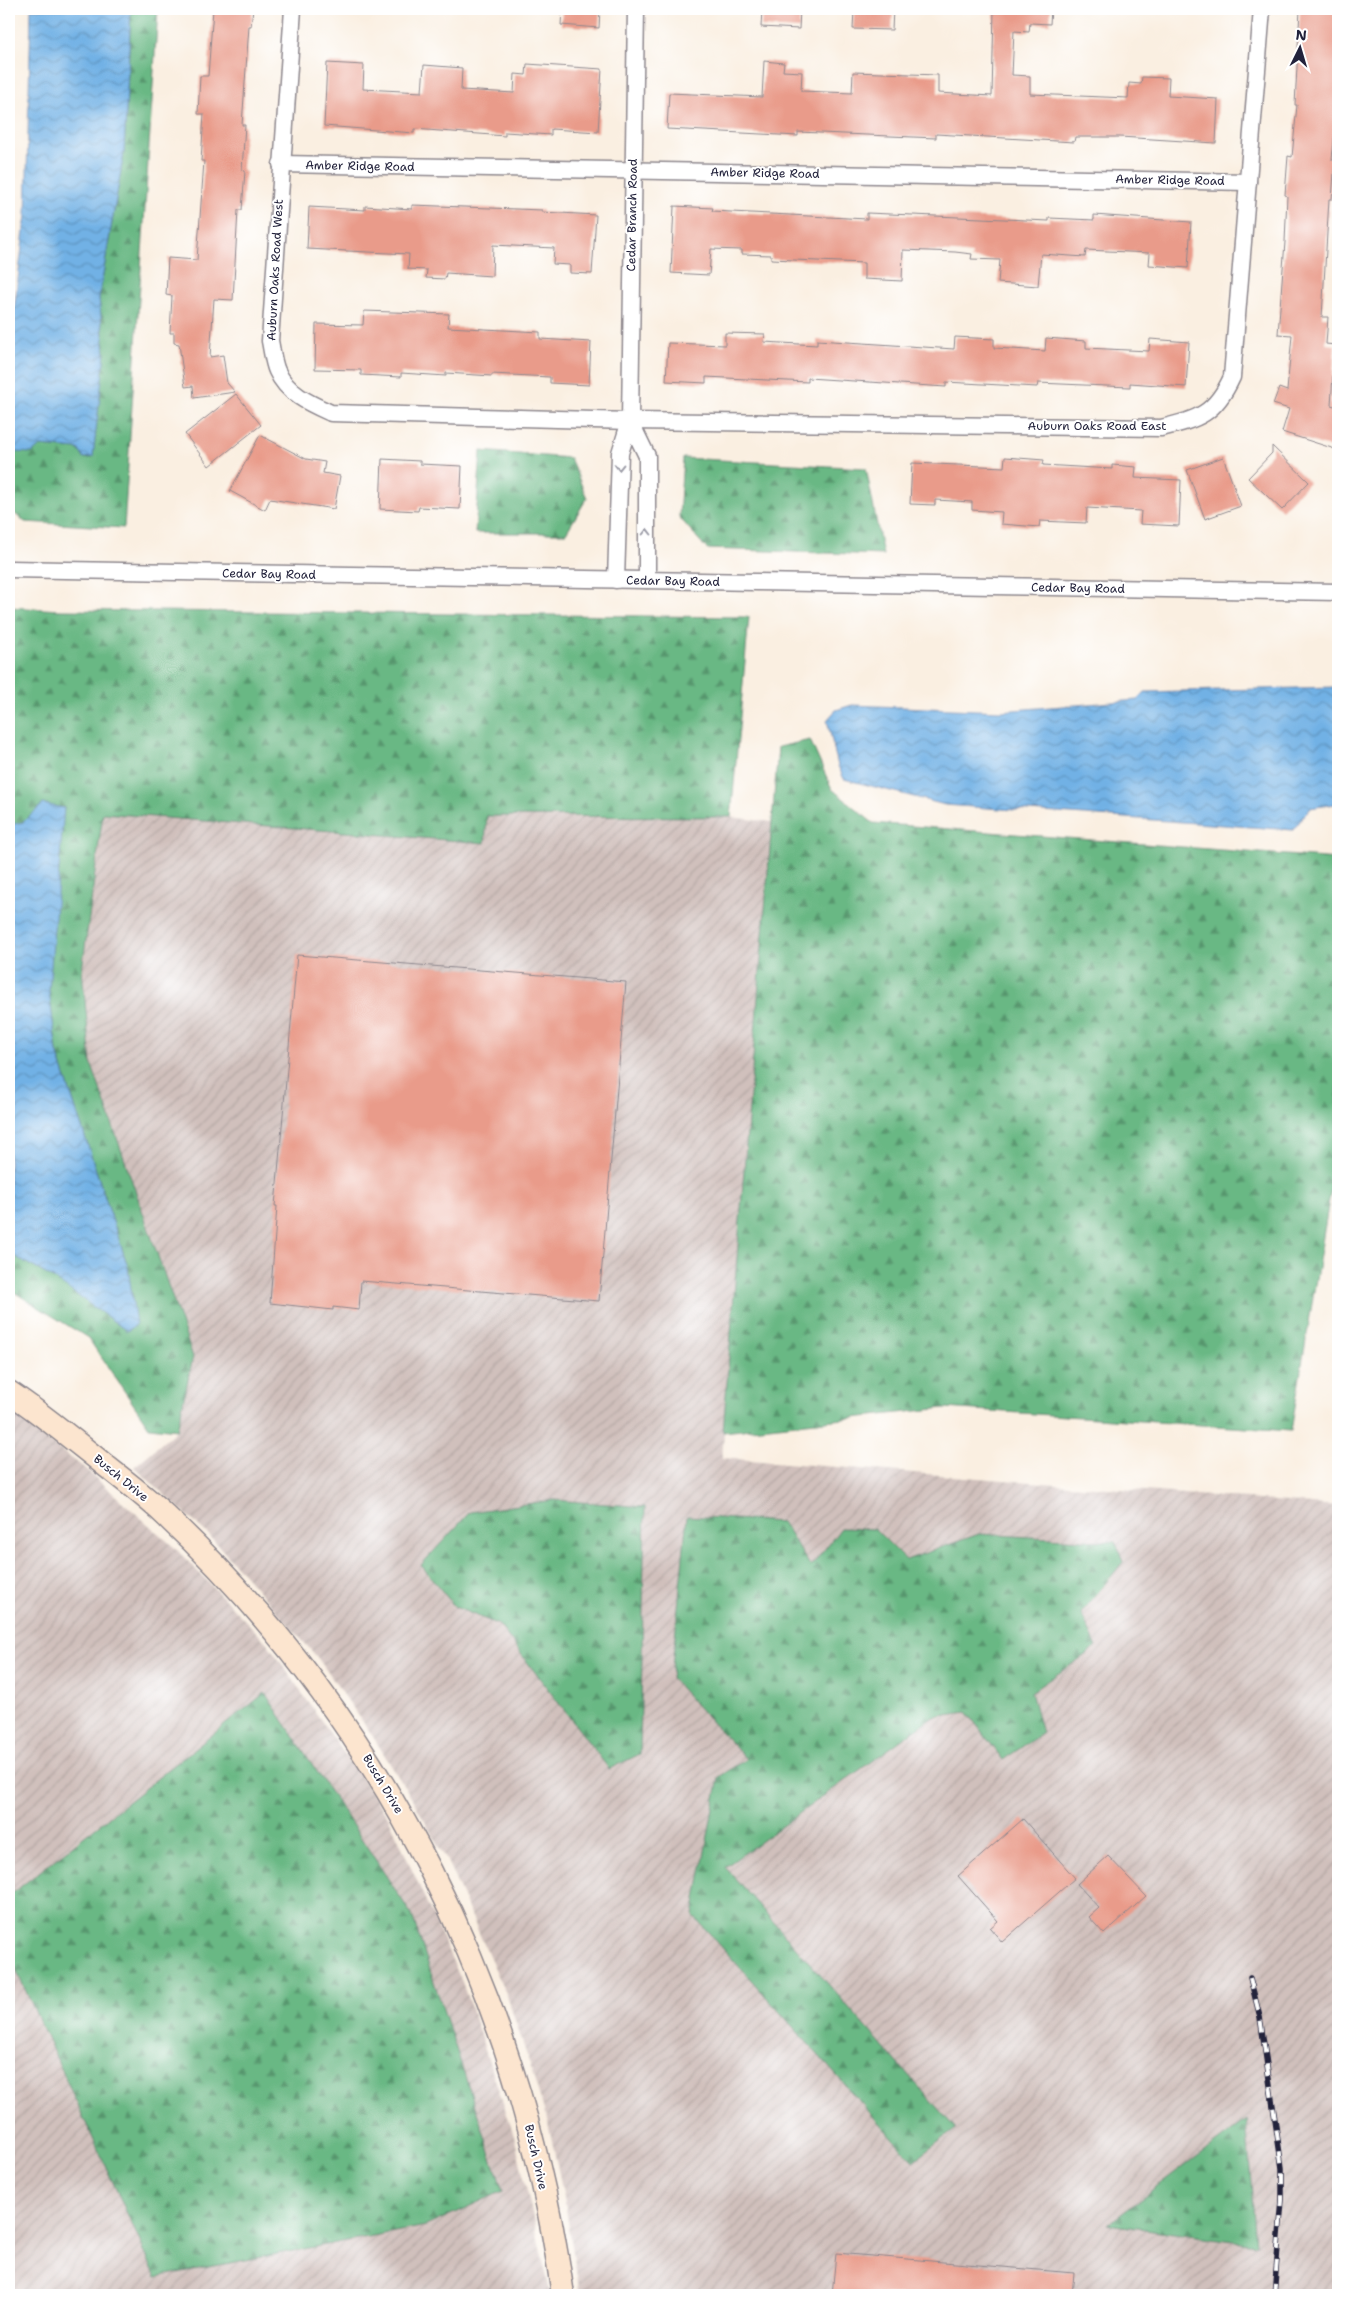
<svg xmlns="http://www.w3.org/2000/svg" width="1347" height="2304" viewBox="0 0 1347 2304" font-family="'Shantell Sans',sans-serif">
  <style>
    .industrial { fill: url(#industrial-furrows) }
    .forest { fill: url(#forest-firs); stroke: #466d60 }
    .water { fill: url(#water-waves); stroke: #4a6a90 }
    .building { fill: #e99b8a }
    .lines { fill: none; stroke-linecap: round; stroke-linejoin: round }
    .street-casing { stroke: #8e888e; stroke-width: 19 }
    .secondary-casing { stroke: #8e888e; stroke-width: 25 }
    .street { stroke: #fff; stroke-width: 16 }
    .secondary { stroke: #fce5cf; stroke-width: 22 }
    .rail-casing { stroke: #22223b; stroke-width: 5.5 }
    .rail { stroke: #fff; stroke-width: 4; stroke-dasharray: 11; stroke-linecap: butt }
    .oneway { stroke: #9c9ca7 }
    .labels { text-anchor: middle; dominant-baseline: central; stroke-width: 4; stroke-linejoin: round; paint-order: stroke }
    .street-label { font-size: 12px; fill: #22223b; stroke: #fff }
  </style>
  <defs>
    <pattern id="industrial-furrows" width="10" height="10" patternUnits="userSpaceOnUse" patternTransform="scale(1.25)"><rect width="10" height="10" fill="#d0c0bc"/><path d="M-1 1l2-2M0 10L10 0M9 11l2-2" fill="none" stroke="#b2a5a2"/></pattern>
    <pattern id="forest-firs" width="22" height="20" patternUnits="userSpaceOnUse" patternTransform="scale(1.25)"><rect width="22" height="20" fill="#69b884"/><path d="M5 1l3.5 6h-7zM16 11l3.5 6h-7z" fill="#56956d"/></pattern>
    <pattern id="water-waves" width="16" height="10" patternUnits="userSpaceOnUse" patternTransform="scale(1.25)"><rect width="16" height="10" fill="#71b1e5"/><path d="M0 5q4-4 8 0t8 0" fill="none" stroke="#5c90bb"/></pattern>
  </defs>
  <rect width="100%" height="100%" fill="#fff"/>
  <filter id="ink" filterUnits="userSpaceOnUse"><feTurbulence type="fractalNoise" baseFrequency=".02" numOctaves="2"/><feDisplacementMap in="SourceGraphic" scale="10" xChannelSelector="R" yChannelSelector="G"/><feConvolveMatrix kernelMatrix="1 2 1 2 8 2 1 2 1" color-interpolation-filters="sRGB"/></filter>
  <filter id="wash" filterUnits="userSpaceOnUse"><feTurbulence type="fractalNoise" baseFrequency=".0096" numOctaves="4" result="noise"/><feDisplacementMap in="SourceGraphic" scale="20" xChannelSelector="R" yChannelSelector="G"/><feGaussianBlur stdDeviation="1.12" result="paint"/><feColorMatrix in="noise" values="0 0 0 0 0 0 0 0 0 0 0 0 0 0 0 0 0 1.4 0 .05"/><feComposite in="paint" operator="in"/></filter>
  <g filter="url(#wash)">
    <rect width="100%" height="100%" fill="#faefe1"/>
    <!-- industrial -->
    <g class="industrial">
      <path d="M 103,813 L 485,843 L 486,816 L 731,817 L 772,822 L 722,1458 L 1338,1506 L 1338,2295 L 580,2295 L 564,2197 L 548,2123 L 528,2059 L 507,1996 L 447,1861 L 414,1802 L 370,1732 L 317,1657 L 210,1536 L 134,1467 L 177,1430 L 193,1357 L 91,1063 L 82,970 Z"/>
      <path d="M 9,1411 L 83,1467 L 175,1548 L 268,1644 L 389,1818 L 462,1982 L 514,2135 L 551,2295 L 9,2295 Z"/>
    </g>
    <!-- forest -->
    <g class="forest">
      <path d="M 131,9 L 158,9 L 124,528 L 25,522 L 9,509 L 9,447 L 15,452 L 39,446 L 78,449 L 84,458 L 105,353 L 99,298 L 124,153 Z"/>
      <path d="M 481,451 L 570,458 L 587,498 L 566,533 L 475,533 Z"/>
      <path d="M 683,458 L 866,468 L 883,555 L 707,549 L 679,517 Z"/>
      <path d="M 9,607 L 61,610 L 749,617 L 731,817 L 487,816 L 485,843 L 103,813 L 82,970 L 91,1063 L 193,1357 L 177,1430 L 149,1427 L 88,1338 L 9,1289 L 9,1253 L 53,1278 L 128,1267 L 57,1052 L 49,991 L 43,804 L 23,822 L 9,825 Z"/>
      <path d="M 810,740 L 832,789 L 873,823 L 1338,859 L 1338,1146 L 1291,1431 L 945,1408 L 723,1432 L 778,747 Z"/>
      <path d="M 554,1500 L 645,1507 L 640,1754 L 609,1769 L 499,1625 L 455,1607 L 421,1565 L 470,1512 Z"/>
      <path d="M 687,1516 L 782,1522 L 811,1567 L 841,1528 L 875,1529 L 906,1560 L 979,1534 L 1116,1542 L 1123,1562 L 1081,1613 L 1097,1647 L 1031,1692 L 1042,1733 L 1003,1760 L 967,1712 L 933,1717 L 725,1867 L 956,2129 L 913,2161 L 693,1915 L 719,1777 L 746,1759 L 671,1678 Z"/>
      <path d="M 265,1693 L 412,1915 L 503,2191 L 426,2226 L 156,2277 L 9,1954 L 9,1896 Z"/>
      <path d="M 1246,2120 L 1256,2244 L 1108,2224 Z"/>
    </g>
    <!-- water -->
    <g class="water">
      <path d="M 31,9 L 131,9 L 124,153 L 99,298 L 105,353 L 93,457 L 84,458 L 78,449 L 40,446 L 32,453 L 15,452 L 9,447 L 9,351 L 26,215 Z"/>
      <path d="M 1335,687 C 1341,717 1342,773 1335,804 L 1310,808 L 1293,830 L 945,805 L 844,779 L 838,766 L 827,720 L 836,710 L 852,705 L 1001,711 L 1137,700 L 1145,692 Z"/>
      <path d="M 43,804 L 64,808 L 49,991 L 57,1052 L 128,1267 L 136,1325 L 127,1331 L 53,1278 L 9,1253 L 9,825 L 23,822 Z"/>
    </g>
    <g id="blocks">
      <!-- building -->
      <g class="building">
        <path d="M 213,9 L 253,9 L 251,26 L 249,26 L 242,125 L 245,125 L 242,170 L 245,171 L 242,210 L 238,210 L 233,300 L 214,299 L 210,357 L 223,355 L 227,383 L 235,392 L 194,398 L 193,386 L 185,387 L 179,344 L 174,343 L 174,333 L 170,333 L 172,296 L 166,295 L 168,258 L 197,260 L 204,161 L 201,161 L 204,114 L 198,114 L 200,76 L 208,76 Z"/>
        <path d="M 562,9 L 600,9 L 599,28 L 561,25 Z"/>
        <path d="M 762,9 L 800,9 L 799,29 L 761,27 Z"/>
        <path d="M 854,9 L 893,9 L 892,30 L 853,29 Z"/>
        <path d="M 994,9 L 1051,9 L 1050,24 L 1030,23 L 1029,32 L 1014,31 L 1012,75 L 1030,76 L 1030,94 L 1128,98 L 1129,83 L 1141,84 L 1142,77 L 1169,78 L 1168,96 L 1218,99 L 1216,143 L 1120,137 L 1075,137 L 1074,142 L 936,134 L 936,138 L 798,132 L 798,136 L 667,129 L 669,93 L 762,97 L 764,61 L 784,63 L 783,71 L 802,72 L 801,91 L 852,93 L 853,72 L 938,75 L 938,93 L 992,96 Z"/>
        <path d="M 1300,9 L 1338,9 L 1338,100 L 1332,160 L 1335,160 L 1332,199 L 1329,199 L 1322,317 L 1328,317 L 1326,344 L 1335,345 L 1331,405 L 1338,407 L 1338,450 L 1282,432 L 1289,409 L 1273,404 L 1279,388 L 1287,391 L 1292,335 L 1278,334 L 1285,242 L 1287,196 L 1285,195 L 1288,156 L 1292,157 L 1297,105 L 1295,105 Z"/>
        <path d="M 327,63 L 364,65 L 363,89 L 422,92 L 424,65 L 462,68 L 461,90 L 514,93 L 515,74 L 526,75 L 527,64 L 602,69 L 598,132 L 551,129 L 551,135 L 505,132 L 505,136 L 414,129 L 414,133 L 324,126 Z"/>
        <path d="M 412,205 L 542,210 L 542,212 L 596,215 L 592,274 L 570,273 L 570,265 L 553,264 L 554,248 L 493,245 L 492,276 L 446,273 L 445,279 L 426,278 L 427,270 L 408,269 L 409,254 L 307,249 L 309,207 L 365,210 L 365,206 L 412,209 Z"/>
        <path d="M 674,206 L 713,208 L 712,211 L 867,219 L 867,213 L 1049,221 L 1049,218 L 1094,220 L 1094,215 L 1191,222 L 1188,268 L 1149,265 L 1150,253 L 1086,250 L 1085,257 L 1041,254 L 1038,286 L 998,283 L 1000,260 L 971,259 L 972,254 L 955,252 L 903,250 L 902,281 L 864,279 L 864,263 L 771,259 L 771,255 L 742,254 L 742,250 L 711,249 L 709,275 L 671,273 Z"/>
        <path d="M 364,311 L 449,314 L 448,327 L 540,332 L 540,339 L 591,342 L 589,385 L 550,383 L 550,377 L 492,374 L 492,376 L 446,373 L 446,376 L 401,373 L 401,377 L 361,375 L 361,370 L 315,369 L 316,324 L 363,325 Z"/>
        <path d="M 725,333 L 765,334 L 764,342 L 817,345 L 817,340 L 954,349 L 955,337 L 994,339 L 994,348 L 1045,351 L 1046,338 L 1086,341 L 1086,348 L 1149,351 L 1150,339 L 1189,342 L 1186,387 L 1130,383 L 1130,387 L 1038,383 L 1037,387 L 946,382 L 946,387 L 808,378 L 808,382 L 706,377 L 706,383 L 666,381 L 668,343 L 725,345 Z"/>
        <path d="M 236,394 L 261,425 L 209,466 L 185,434 Z"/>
        <path d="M 260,435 L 306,459 L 325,462 L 323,473 L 340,476 L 334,509 L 270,499 L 265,510 L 230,491 Z"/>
        <path d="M 1272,446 L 1309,482 L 1282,510 L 1248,478 L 1272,453 Z"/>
        <path d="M 1005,457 L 1044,460 L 1043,465 L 1112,469 L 1112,465 L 1136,467 L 1135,478 L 1181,480 L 1179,526 L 1140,524 L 1141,511 L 1087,508 L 1086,523 L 1040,521 L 1039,527 L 1001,524 L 1002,512 L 972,510 L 972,502 L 935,500 L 935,505 L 910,504 L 912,463 L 1004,467 Z"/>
        <path d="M 1223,457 L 1241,506 L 1205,519 L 1187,470 Z"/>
        <path d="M 382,459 L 420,461 L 420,464 L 462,466 L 460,509 L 419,507 L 418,511 L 380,509 Z"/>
        <path d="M 297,955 L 626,982 L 599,1301 L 361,1281 L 359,1310 L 333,1307 L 333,1310 L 270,1303 L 277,1206 L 275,1206 Z"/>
        <path d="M 1023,1819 L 1075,1878 L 1002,1942 L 990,1928 L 998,1921 L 958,1876 Z"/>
        <path d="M 1108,1856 L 1146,1896 L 1104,1934 L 1089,1917 L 1099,1908 L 1077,1884 Z"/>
        <path d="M 836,2253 L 1074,2273 L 1072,2295 L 832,2295 Z"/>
      </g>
    </g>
  </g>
  <g filter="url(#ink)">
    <use href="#blocks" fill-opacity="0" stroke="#8e888e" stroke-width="1"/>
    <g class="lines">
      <!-- street casing -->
      <g class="street-casing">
        <g id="street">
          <path d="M 293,9 L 270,341 C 272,350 273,362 277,371 C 287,394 311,404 331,413 L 630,421 L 1161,428 C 1199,419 1215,414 1232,377 L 1262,9"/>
          <path d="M 281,164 L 1248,182"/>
          <path d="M 630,421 L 636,9"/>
          <path d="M 9,569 L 1338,592"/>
          <path d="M 616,580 L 620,453 L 630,421 L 647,456 L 647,580"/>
        </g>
      </g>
      <!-- secondary casing -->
      <g class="secondary-casing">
        <path id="secondary" d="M 9,1392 C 41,1413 71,1438 101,1462 C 122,1479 144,1495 164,1514 C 385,1721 521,1997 563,2295"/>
      </g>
      <!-- street -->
      <use href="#street" class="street"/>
      <!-- secondary -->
      <use href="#secondary" class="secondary"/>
      <!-- rail casing -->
      <g class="rail-casing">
        <path id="rail" d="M 1250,1978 L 1260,2017 L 1282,2168 L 1282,2200 L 1274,2295"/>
      </g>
      <!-- rail -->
      <use href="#rail" class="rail"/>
    </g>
    <!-- one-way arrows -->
    <defs><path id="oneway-chevron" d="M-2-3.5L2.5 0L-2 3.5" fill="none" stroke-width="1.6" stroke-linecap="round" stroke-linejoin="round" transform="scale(1.25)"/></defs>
    <g class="oneway">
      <use href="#oneway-chevron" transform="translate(619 467) rotate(91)"/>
      <use href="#oneway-chevron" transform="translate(647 532) rotate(-90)"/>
    </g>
  </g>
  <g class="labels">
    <!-- street labels -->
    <g class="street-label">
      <text transform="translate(360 166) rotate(1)">Amber Ridge Road</text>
      <text transform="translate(765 173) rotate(1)">Amber Ridge Road</text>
      <text transform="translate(1170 180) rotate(1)">Amber Ridge Road</text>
      <text transform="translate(632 215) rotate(-89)">Cedar Branch Road</text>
      <text transform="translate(275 270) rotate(-87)">Auburn Oaks Road West</text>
      <text x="1097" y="426">Auburn Oaks Road East</text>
      <text transform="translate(269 574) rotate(1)">Cedar Bay Road</text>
      <text transform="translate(673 581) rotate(1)">Cedar Bay Road</text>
      <text transform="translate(1078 588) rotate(1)">Cedar Bay Road</text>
      <text transform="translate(121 1478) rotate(39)">Busch Drive</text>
      <text transform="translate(383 1784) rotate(59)">Busch Drive</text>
      <text transform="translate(536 2157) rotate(77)">Busch Drive</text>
    </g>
  </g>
  <!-- margin -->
  <rect width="1347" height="2304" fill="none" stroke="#fff" stroke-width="30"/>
  <!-- north arrow -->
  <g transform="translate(1300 48) rotate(5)" stroke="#ffffff" stroke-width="4" paint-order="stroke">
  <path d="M0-4L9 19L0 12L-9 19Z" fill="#22223b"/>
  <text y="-8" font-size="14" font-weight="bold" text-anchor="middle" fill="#22223b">N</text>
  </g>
</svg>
